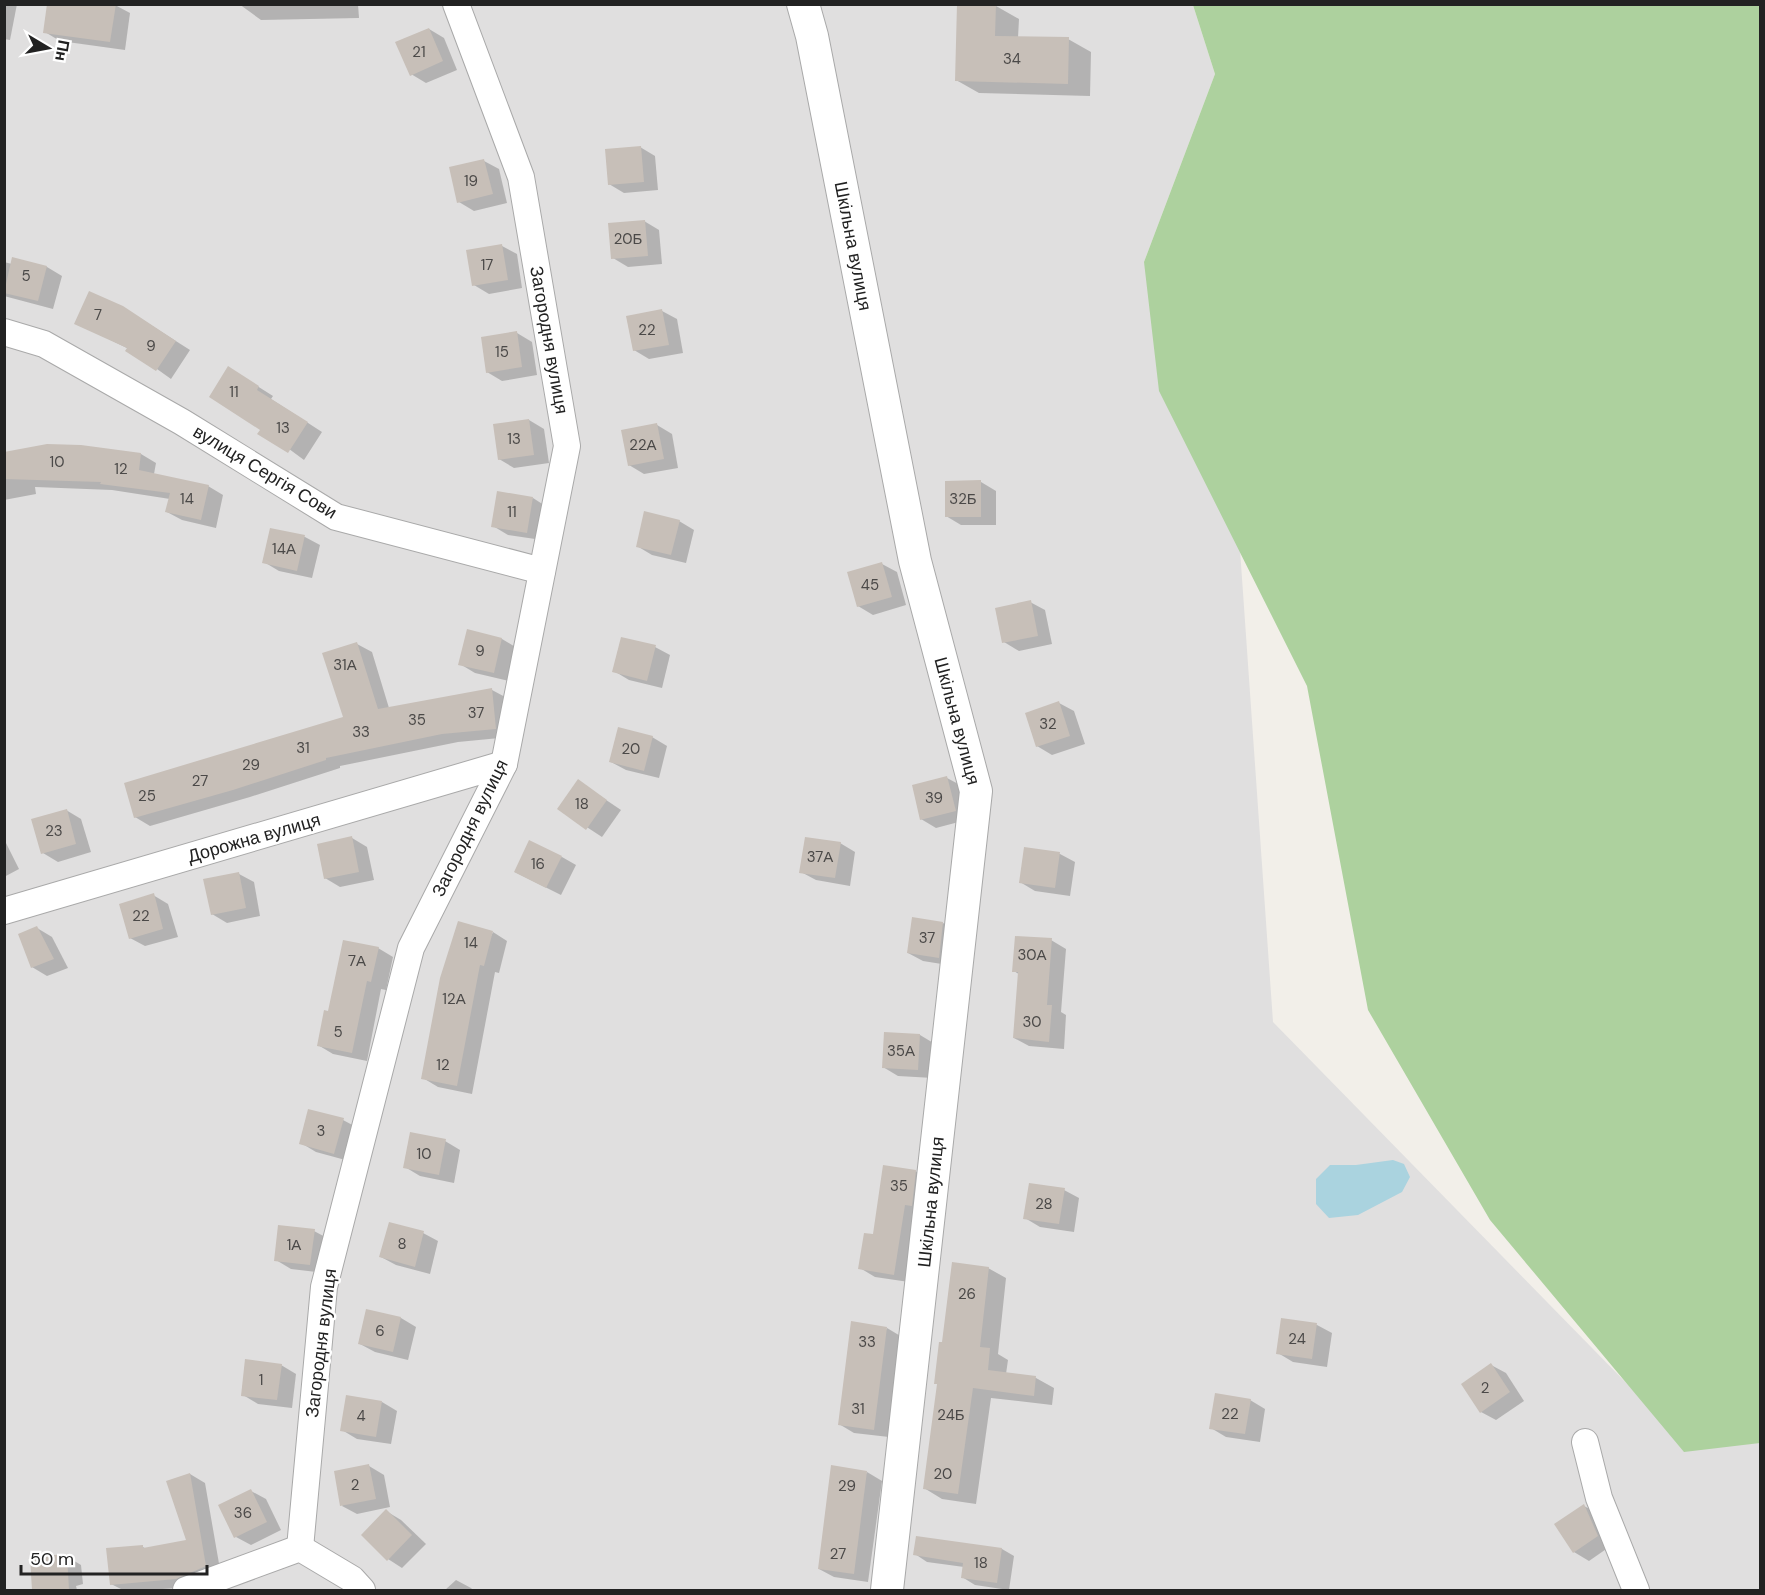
<svg xmlns="http://www.w3.org/2000/svg" width="1765" height="1595" viewBox="0 0 1765 1595" font-family="'DM Sans',sans-serif">
  <style>
    .residential { fill: #e0dfdf }
    .forest { fill: #add19e }
    .water { fill: #aad3df }
    .shadow { fill: #0003 }
    .building { fill: #c7bfb8 }
    .lines { fill: none; stroke-linecap: round; stroke-linejoin: round }
    .minor-casing { stroke: #a9a9a9; stroke-width: 28 }
    .tertiary-casing { stroke: #a9a9a9; stroke-width: 34 }
    .minor { stroke: #fff; stroke-width: 26 }
    .tertiary { stroke: #fff; stroke-width: 32 }
    .labels { text-anchor: middle; dominant-baseline: central; stroke-width: 5; stroke-linejoin: round; paint-order: stroke }
    .number-label { font-size: 15px; fill: #4b4948 }
    .street-label { font-size: 18px; fill: #222; stroke: #fff }
  </style>
  <rect width="100%" height="100%" fill="#f2efe9"/>
  <!-- residential -->
  <path class="residential" d="M 5,5 L 1193,5 L 1215,74 L 1144,262 L 1238,521 L 1273,1022 L 1686,1444 L 1760,1438 L 1760,1590 L 5,1590 Z"/>
  <!-- forest -->
  <path class="forest" d="M 1193,5 L 1760,5 L 1760,1443 L 1684,1452 L 1490,1220 L 1368,1010 L 1307,686 L 1159,391 L 1144,262 L 1215,74 Z"/>
  <!-- water -->
  <path class="water" d="M 1393,1160 L 1404,1164 L 1410,1177 L 1402,1192 L 1358,1215 L 1329,1218 L 1316,1204 L 1316,1179 L 1330,1165 L 1356,1165 Z"/>
  <!-- shadow -->
  <g class="shadow">
    <path d="M 4,4 L 17,4 L 10,40 L 4,39 Z"/>
    <path d="M 239,4 L 358,4 L 359,18 L 261,20 Z"/>
    <path d="M 115,5 L 130,13 L 125,50 L 60,41 L 45,32 Z"/>
    <path d="M 996,6 L 1019,19 L 1018,38 L 1068,39 L 1091,52 L 1090,96 L 979,93 L 956,80 Z"/>
    <path d="M 429,29 L 444,38 L 457,70 L 426,83 L 411,74 Z"/>
    <path d="M 640,147 L 655,156 L 658,190 L 624,193 L 609,184 Z"/>
    <path d="M 484,161 L 499,169 L 507,203 L 474,211 L 459,202 Z"/>
    <path d="M 644,221 L 659,230 L 662,264 L 628,267 L 613,258 Z"/>
    <path d="M 502,246 L 517,254 L 522,288 L 489,294 L 474,285 Z"/>
    <path d="M 13,259 L 47,267 L 62,276 L 53,309 L 4,296 L 4,262 L 12,264 Z"/>
    <path d="M 662,311 L 677,319 L 683,353 L 649,359 L 634,350 Z"/>
    <path d="M 138,317 L 190,350 L 171,379 L 129,349 L 76,323 Z"/>
    <path d="M 517,333 L 532,342 L 537,375 L 502,381 L 487,372 Z"/>
    <path d="M 243,377 L 273,396 L 271,399 L 322,432 L 304,460 L 262,429 Z"/>
    <path d="M 529,420 L 544,429 L 549,463 L 514,468 L 499,459 Z"/>
    <path d="M 657,425 L 672,434 L 678,468 L 644,474 L 629,465 Z"/>
    <path d="M 4,454 L 141,454 L 156,463 L 154,474 L 208,486 L 223,495 L 216,528 L 182,520 L 167,512 L 170,499 L 112,490 L 35,487 L 36,494 L 4,500 Z"/>
    <path d="M 981,482 L 996,491 L 996,525 L 961,525 L 946,516 Z"/>
    <path d="M 533,498 L 547,507 L 542,540 L 508,535 L 493,526 Z"/>
    <path d="M 679,521 L 694,530 L 686,563 L 652,555 L 637,546 Z"/>
    <path d="M 271,529 L 305,537 L 320,545 L 312,578 L 279,571 L 264,562 Z"/>
    <path d="M 882,564 L 897,572 L 906,605 L 873,615 L 858,606 Z"/>
    <path d="M 1030,602 L 1045,610 L 1052,644 L 1019,651 L 1004,642 Z"/>
    <path d="M 468,631 L 502,639 L 517,648 L 509,681 L 475,673 L 460,664 Z"/>
    <path d="M 357,644 L 372,652 L 389,708 L 492,690 L 507,698 L 510,737 L 458,742 L 340,766 L 340,768 L 250,797 L 150,826 L 135,817 L 344,718 Z"/>
    <path d="M 655,647 L 670,655 L 662,688 L 629,680 L 614,671 Z"/>
    <path d="M 1059,703 L 1074,711 L 1085,744 L 1052,755 L 1037,746 Z"/>
    <path d="M 652,737 L 667,746 L 659,778 L 626,770 L 611,762 Z"/>
    <path d="M 947,778 L 962,786 L 970,819 L 936,828 L 921,819 Z"/>
    <path d="M 578,781 L 621,810 L 602,837 L 559,809 Z"/>
    <path d="M 66,810 L 81,819 L 91,852 L 58,862 L 43,853 Z"/>
    <path d="M 352,838 L 367,847 L 374,880 L 340,887 L 325,878 Z"/>
    <path d="M 4,839 L 19,869 L 4,877 Z"/>
    <path d="M 840,843 L 855,852 L 850,886 L 816,880 L 801,872 Z"/>
    <path d="M 1026,849 L 1060,854 L 1075,862 L 1070,896 L 1035,891 L 1020,882 Z"/>
    <path d="M 562,857 L 576,865 L 561,895 L 515,872 Z"/>
    <path d="M 239,874 L 254,882 L 260,916 L 227,923 L 212,914 Z"/>
    <path d="M 153,895 L 168,904 L 178,937 L 145,946 L 130,938 Z"/>
    <path d="M 943,923 L 958,932 L 954,966 L 923,961 L 908,953 Z"/>
    <path d="M 37,928 L 52,937 L 68,968 L 47,976 L 32,967 Z"/>
    <path d="M 493,932 L 507,941 L 499,973 L 495,972 L 472,1094 L 438,1087 L 423,1078 Z"/>
    <path d="M 1051,940 L 1066,949 L 1061,1012 L 1066,1015 L 1064,1049 L 1029,1046 L 1014,1038 L 1020,975 L 1014,971 Z"/>
    <path d="M 378,948 L 393,957 L 386,990 L 381,989 L 367,1061 L 333,1054 L 318,1045 L 329,1013 Z"/>
    <path d="M 885,1033 L 920,1035 L 935,1044 L 933,1078 L 898,1076 L 883,1067 Z"/>
    <path d="M 343,1120 L 358,1128 L 349,1161 L 316,1152 L 301,1143 Z"/>
    <path d="M 445,1141 L 460,1150 L 454,1183 L 420,1176 L 405,1167 Z"/>
    <path d="M 915,1171 L 930,1180 L 909,1282 L 875,1277 L 860,1268 L 874,1236 Z"/>
    <path d="M 1064,1190 L 1079,1198 L 1074,1232 L 1040,1227 L 1025,1218 Z"/>
    <path d="M 314,1231 L 329,1239 L 325,1273 L 291,1269 L 276,1260 Z"/>
    <path d="M 423,1233 L 438,1241 L 430,1274 L 396,1265 L 381,1257 Z"/>
    <path d="M 988,1268 L 1006,1278 L 998,1354 L 1008,1360 L 1006,1374 L 1036,1378 L 1054,1388 L 1052,1405 L 991,1398 L 976,1504 L 942,1499 L 924,1488 Z"/>
    <path d="M 367,1311 L 401,1318 L 416,1327 L 408,1360 L 375,1352 L 360,1344 Z"/>
    <path d="M 1283,1320 L 1317,1325 L 1332,1333 L 1327,1367 L 1293,1362 L 1278,1353 Z"/>
    <path d="M 887,1328 L 902,1337 L 889,1437 L 854,1433 L 839,1424 Z"/>
    <path d="M 281,1365 L 296,1374 L 292,1408 L 258,1404 L 243,1395 Z"/>
    <path d="M 1491,1365 L 1506,1373 L 1524,1401 L 1496,1420 L 1481,1412 Z"/>
    <path d="M 1250,1400 L 1265,1409 L 1260,1442 L 1226,1437 L 1211,1428 Z"/>
    <path d="M 382,1402 L 397,1411 L 391,1444 L 357,1439 L 342,1430 Z"/>
    <path d="M 369,1466 L 384,1475 L 390,1507 L 357,1514 L 342,1506 Z"/>
    <path d="M 867,1472 L 882,1481 L 868,1582 L 834,1577 L 819,1569 Z"/>
    <path d="M 190,1474 L 205,1483 L 221,1575 L 192,1587 L 148,1590 L 123,1590 L 111,1584 L 143,1547 L 146,1549 L 188,1541 Z"/>
    <path d="M 251,1491 L 266,1499 L 281,1530 L 251,1545 L 236,1537 Z"/>
    <path d="M 1584,1506 L 1599,1514 L 1612,1545 L 1589,1561 L 1574,1552 L 1556,1525 Z"/>
    <path d="M 386,1511 L 401,1520 L 426,1544 L 402,1568 L 388,1559 Z"/>
    <path d="M 1002,1549 L 1014,1556 L 1009,1590 L 975,1585 L 962,1577 L 964,1567 L 927,1562 L 915,1554 Z"/>
    <path d="M 66,1556 L 81,1565 L 83,1584 L 76,1586 L 77,1590 L 34,1590 L 32,1559 Z"/>
    <path d="M 456,1580 L 471,1588 L 473,1590 L 445,1590 Z"/>
  </g>
  <!-- building -->
  <g class="building">
    <path d="M 47,4 L 116,4 L 110,42 L 43,33 Z"/>
    <path d="M 957,4 L 996,4 L 995,36 L 1069,37 L 1068,84 L 955,81 Z"/>
    <path d="M 429,28 L 443,61 L 410,76 L 395,42 Z"/>
    <path d="M 641,146 L 644,182 L 608,185 L 605,149 Z"/>
    <path d="M 484,159 L 493,194 L 457,203 L 449,167 Z"/>
    <path d="M 645,220 L 648,256 L 611,259 L 608,223 Z"/>
    <path d="M 502,244 L 508,280 L 472,286 L 466,250 Z"/>
    <path d="M 12,257 L 47,266 L 38,301 L 4,293 Z"/>
    <path d="M 89,291 L 123,306 L 176,341 L 156,371 L 125,351 L 127,348 L 74,324 Z"/>
    <path d="M 662,309 L 669,345 L 633,351 L 626,316 Z"/>
    <path d="M 517,331 L 522,367 L 486,373 L 481,337 Z"/>
    <path d="M 228,366 L 259,386 L 257,390 L 308,422 L 288,453 L 257,434 L 260,430 L 209,397 Z"/>
    <path d="M 529,419 L 534,455 L 498,460 L 493,424 Z"/>
    <path d="M 657,423 L 664,459 L 628,466 L 621,430 Z"/>
    <path d="M 47,444 L 81,445 L 141,453 L 139,470 L 209,485 L 201,520 L 165,512 L 170,493 L 100,484 L 101,482 L 4,479 L 4,452 Z"/>
    <path d="M 981,480 L 981,517 L 945,517 L 945,481 Z"/>
    <path d="M 497,491 L 533,497 L 527,533 L 491,527 Z"/>
    <path d="M 644,511 L 680,520 L 671,555 L 636,547 Z"/>
    <path d="M 270,528 L 305,535 L 297,571 L 262,563 Z"/>
    <path d="M 882,562 L 892,597 L 857,607 L 847,572 Z"/>
    <path d="M 1031,600 L 1038,636 L 1002,643 L 995,608 Z"/>
    <path d="M 467,629 L 502,638 L 494,673 L 458,665 Z"/>
    <path d="M 621,637 L 656,645 L 647,681 L 612,672 Z"/>
    <path d="M 357,642 L 378,709 L 492,688 L 496,729 L 442,734 L 326,758 L 326,760 L 233,790 L 134,818 L 124,783 L 343,717 L 322,653 Z"/>
    <path d="M 1059,701 L 1070,736 L 1036,747 L 1025,713 Z"/>
    <path d="M 618,727 L 653,736 L 644,771 L 609,762 Z"/>
    <path d="M 947,776 L 956,811 L 920,820 L 912,785 Z"/>
    <path d="M 578,779 L 607,800 L 586,830 L 557,809 Z"/>
    <path d="M 67,809 L 76,844 L 41,854 L 31,819 Z"/>
    <path d="M 352,836 L 359,872 L 324,879 L 317,844 Z"/>
    <path d="M 805,837 L 841,842 L 835,878 L 799,873 Z"/>
    <path d="M 529,840 L 562,856 L 546,888 L 514,872 Z"/>
    <path d="M 1024,847 L 1060,852 L 1055,888 L 1019,883 Z"/>
    <path d="M 239,872 L 246,908 L 211,915 L 203,879 Z"/>
    <path d="M 154,893 L 163,929 L 129,939 L 119,904 Z"/>
    <path d="M 912,917 L 943,922 L 939,958 L 907,953 Z"/>
    <path d="M 458,921 L 493,931 L 484,966 L 480,965 L 457,1086 L 421,1079 L 440,978 Z"/>
    <path d="M 37,926 L 54,959 L 31,968 L 18,934 Z"/>
    <path d="M 1015,936 L 1052,938 L 1047,1005 L 1052,1005 L 1049,1042 L 1013,1038 L 1018,972 L 1012,972 Z"/>
    <path d="M 343,940 L 379,947 L 371,982 L 367,981 L 352,1053 L 317,1046 L 324,1010 L 328,1011 Z"/>
    <path d="M 884,1032 L 920,1034 L 918,1070 L 882,1068 Z"/>
    <path d="M 308,1109 L 344,1118 L 334,1154 L 299,1144 Z"/>
    <path d="M 410,1132 L 446,1139 L 439,1175 L 403,1168 Z"/>
    <path d="M 883,1165 L 916,1170 L 912,1206 L 905,1205 L 894,1275 L 858,1269 L 864,1233 L 873,1234 Z"/>
    <path d="M 1029,1183 L 1065,1188 L 1059,1224 L 1023,1219 Z"/>
    <path d="M 389,1222 L 424,1231 L 415,1267 L 379,1257 Z"/>
    <path d="M 278,1225 L 315,1229 L 310,1265 L 274,1261 Z"/>
    <path d="M 952,1262 L 989,1267 L 980,1347 L 990,1348 L 988,1370 L 1036,1376 L 1034,1396 L 973,1388 L 958,1494 L 923,1489 L 937,1384 L 934,1384 L 939,1342 L 942,1342 Z"/>
    <path d="M 366,1309 L 401,1317 L 393,1352 L 358,1344 Z"/>
    <path d="M 1281,1318 L 1317,1323 L 1312,1359 L 1276,1354 Z"/>
    <path d="M 851,1321 L 887,1327 L 874,1430 L 838,1425 Z"/>
    <path d="M 245,1359 L 282,1364 L 277,1400 L 241,1396 Z"/>
    <path d="M 1491,1363 L 1510,1392 L 1480,1413 L 1461,1384 Z"/>
    <path d="M 1215,1393 L 1251,1399 L 1245,1434 L 1209,1429 Z"/>
    <path d="M 346,1395 L 382,1401 L 376,1437 L 340,1431 Z"/>
    <path d="M 369,1464 L 376,1499 L 340,1506 L 334,1471 Z"/>
    <path d="M 831,1465 L 867,1471 L 854,1574 L 818,1569 Z"/>
    <path d="M 190,1473 L 206,1566 L 176,1579 L 110,1585 L 106,1548 L 143,1545 L 143,1548 L 186,1540 L 166,1481 Z"/>
    <path d="M 251,1489 L 267,1522 L 234,1538 L 218,1505 Z"/>
    <path d="M 1584,1504 L 1598,1536 L 1573,1553 L 1554,1524 Z"/>
    <path d="M 386,1509 L 412,1535 L 387,1561 L 361,1535 Z"/>
    <path d="M 916,1536 L 1002,1548 L 997,1583 L 961,1578 L 963,1563 L 913,1555 Z"/>
    <path d="M 67,1554 L 69,1590 L 32,1590 L 30,1557 Z"/>
  </g>
  <g class="lines">
    <!-- minor casing -->
    <g class="minor-casing">
      <g id="minor">
        <path d="M 4,332 L 44,344 L 182,422 L 336,517 L 542,571"/>
        <path d="M 4,911 L 504,764"/>
        <path d="M 1585,1442 L 1599,1498 L 1636,1590"/>
        <path d="M 300,1548 L 324,1287 L 411,948 L 504,764 L 567,446 L 521,177 L 456,4"/>
        <path d="M 186,1590 L 300,1548 L 352,1579 L 362,1590"/>
      </g>
    </g>
    <!-- tertiary casing -->
    <g class="tertiary-casing">
      <path id="tertiary" d="M 803,4 L 812,36 L 915,561 L 976,791 L 887,1590"/>
    </g>
    <!-- minor -->
    <use href="#minor" class="minor"/>
    <!-- tertiary -->
    <use href="#tertiary" class="tertiary"/>
  </g>
  <g class="labels">
    <!-- number labels -->
    <g class="number-label">
      <text x="419" y="52">21</text>
      <text x="1012" y="59">34</text>
      <text x="471" y="181">19</text>
      <text x="628" y="239">20Б</text>
      <text x="487" y="265">17</text>
      <text x="26" y="276">5</text>
      <text x="98" y="315">7</text>
      <text x="647" y="330">22</text>
      <text x="151" y="346">9</text>
      <text x="502" y="352">15</text>
      <text x="234" y="392">11</text>
      <text x="283" y="428">13</text>
      <text x="514" y="439">13</text>
      <text x="643" y="445">22А</text>
      <text x="57" y="462">10</text>
      <text x="121" y="469">12</text>
      <text x="187" y="499">14</text>
      <text x="963" y="499">32Б</text>
      <text x="512" y="512">11</text>
      <text x="284" y="549">14А</text>
      <text x="870" y="585">45</text>
      <text x="480" y="651">9</text>
      <text x="345" y="665">31А</text>
      <text x="476" y="713">37</text>
      <text x="417" y="720">35</text>
      <text x="1048" y="724">32</text>
      <text x="361" y="732">33</text>
      <text x="303" y="748">31</text>
      <text x="631" y="749">20</text>
      <text x="251" y="765">29</text>
      <text x="200" y="781">27</text>
      <text x="147" y="796">25</text>
      <text x="934" y="798">39</text>
      <text x="582" y="804">18</text>
      <text x="54" y="831">23</text>
      <text x="820" y="857">37А</text>
      <text x="538" y="864">16</text>
      <text x="141" y="916">22</text>
      <text x="927" y="938">37</text>
      <text x="471" y="943">14</text>
      <text x="1032" y="955">30А</text>
      <text x="357" y="961">7А</text>
      <text x="454" y="999">12А</text>
      <text x="1032" y="1022">30</text>
      <text x="338" y="1032">5</text>
      <text x="901" y="1051">35А</text>
      <text x="443" y="1065">12</text>
      <text x="321" y="1131">3</text>
      <text x="424" y="1154">10</text>
      <text x="899" y="1186">35</text>
      <text x="1044" y="1204">28</text>
      <text x="402" y="1244">8</text>
      <text x="294" y="1245">1А</text>
      <text x="967" y="1294">26</text>
      <text x="380" y="1331">6</text>
      <text x="1297" y="1339">24</text>
      <text x="867" y="1342">33</text>
      <text x="261" y="1380">1</text>
      <text x="1485" y="1388">2</text>
      <text x="858" y="1409">31</text>
      <text x="1230" y="1414">22</text>
      <text x="951" y="1415">24Б</text>
      <text x="361" y="1416">4</text>
      <text x="943" y="1474">20</text>
      <text x="355" y="1485">2</text>
      <text x="847" y="1486">29</text>
      <text x="243" y="1513">36</text>
      <text x="838" y="1554">27</text>
      <text x="981" y="1563">18</text>
    </g>
    <!-- street labels -->
    <g class="street-label">
      <text transform="translate(853 246) rotate(79)">Шкільна вулиця</text>
      <text transform="translate(549 340) rotate(80)">Загородня вулиця</text>
      <text transform="translate(265 472) rotate(31)">вулиця Сергія Сови</text>
      <text transform="translate(957 721) rotate(75)">Шкільна вулиця</text>
      <text transform="translate(470 828) rotate(-64)">Загородня вулиця</text>
      <text transform="translate(254 838) rotate(-16)">Дорожна вулиця</text>
      <text transform="translate(931 1202) rotate(-84)">Шкільна вулиця</text>
      <text transform="translate(321 1343) rotate(-83)">Загородня вулиця</text>
    </g>
  </g>
  <!-- border -->
  <rect width="1765" height="1595" fill="none" stroke="#222222" stroke-width="12"/>
  <!-- north arrow -->
  <g transform="translate(48 48) rotate(100)" stroke="#ffffff" stroke-width="4.5" paint-order="stroke">
  <path d="M0-4.5L10 22L0 15L-10 22Z" fill="#222222"/>
  <text y="-9" font-size="16" font-weight="bold" text-anchor="middle" fill="#222222">Пн</text>
  </g>
  <!-- scale -->
  <path d="M21 1565v9h186v-9" fill="none" stroke="#222222" stroke-width="3"/>
  <text x="30" y="1565" font-size="18" fill="#222222" stroke="#ffffff" stroke-width="4.5" paint-order="stroke">50 m</text>
</svg>
